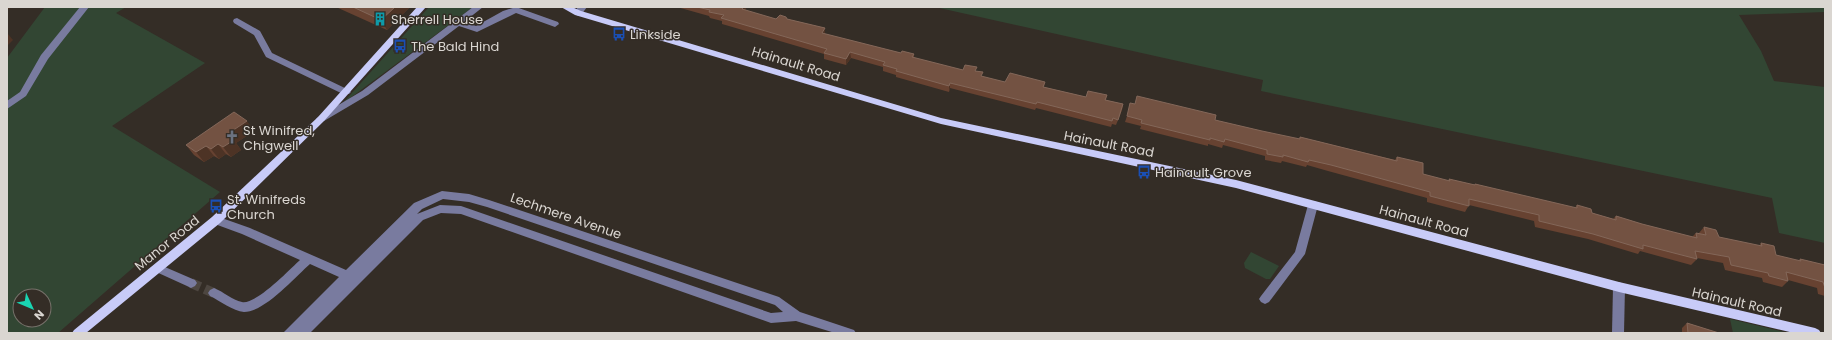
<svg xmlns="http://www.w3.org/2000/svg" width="1832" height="340" viewBox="0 0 1832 340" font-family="Poppins,sans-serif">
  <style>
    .green { fill: #324633; fill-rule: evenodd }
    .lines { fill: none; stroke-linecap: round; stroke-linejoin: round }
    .minor-tunnel { stroke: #4d4640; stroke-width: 10; stroke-dasharray: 10 5; stroke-linecap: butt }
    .minor { fill: #797b9f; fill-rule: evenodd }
    .major { fill: #c8cbf8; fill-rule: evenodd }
    .wall { fill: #674231 }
    .shaded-wall { fill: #4d3325 }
    .building { fill: #735242; stroke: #836759 }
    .labels { text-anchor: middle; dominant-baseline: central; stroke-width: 3; stroke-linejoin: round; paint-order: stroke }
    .poi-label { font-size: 13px; fill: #dad6d1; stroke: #342d26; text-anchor: start }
    .street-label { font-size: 13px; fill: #dad6d1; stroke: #342d26 }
  </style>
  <rect width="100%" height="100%" fill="#342d26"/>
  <!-- green -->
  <g class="green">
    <path d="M 45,7 L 126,7 L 116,13 L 205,63 L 112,126 L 220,192 L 58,333 L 7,333 L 7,58 ZM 20,296 L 44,296 L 44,320 L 20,320 Z"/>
    <path d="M 429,7 L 473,7 L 342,104 L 421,16 Z"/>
    <path d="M 935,7 L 1825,7 L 1825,12 L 1739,15 L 1761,51 L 1774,81 L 1825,87 L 1825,243 L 1779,233 L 1772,198 L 1261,91 L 1263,80 Z"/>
    <path d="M 1251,252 L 1279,266 L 1270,279 L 1266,279 L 1245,268 L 1244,263 Z"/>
    <path d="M 1730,319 L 1788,333 L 1733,333 Z"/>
  </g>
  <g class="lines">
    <!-- minor-tunnel -->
    <path class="minor-tunnel" d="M 191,283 L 214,293"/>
    <!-- minor -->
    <g class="minor">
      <path d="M 80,7 L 89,7 L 48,59 L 26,96 L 7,109 L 7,101 L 20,92 L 41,55 Z"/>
      <path d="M 473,7 L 483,7 L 464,22 L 476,26 L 503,11 L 516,7 L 558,22 L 559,24 L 555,27 L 516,13 L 477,32 L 459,26 L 368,95 L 324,121 L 318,121 L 316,119 L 318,117 L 362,91 Z"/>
      <path d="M 578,7 L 587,7 L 581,15 L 578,16 L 574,13 Z"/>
      <path d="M 237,18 L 260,31 L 272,53 L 349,90 L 351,92 L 349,94 L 343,94 L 266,57 L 254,35 L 234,23 L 233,21 L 234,19 Z"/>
      <path d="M 442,191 L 469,194 L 489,200 L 779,297 L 800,312 L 854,330 L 856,333 L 835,333 L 796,321 L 771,323 L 461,214 L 441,213 L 423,220 L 310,333 L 283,333 L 339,277 L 310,264 C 295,277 265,312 244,312 C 233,311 220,301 210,296 L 208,293 L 210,290 L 214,288 C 224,292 232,300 242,302 C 256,305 290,269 300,260 L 242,234 L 212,223 L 211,220 L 212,217 L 216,216 L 250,228 L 346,270 L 414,203 ZM 443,199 L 469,202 L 487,207 L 775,305 L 783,312 L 771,313 L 461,206 L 440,205 L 417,214 L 422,209 Z"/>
      <path d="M 1313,201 L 1317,202 L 1318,205 L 1305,254 L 1269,302 L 1265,304 L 1261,302 L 1259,299 L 1261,296 L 1295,252 L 1308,205 L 1309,202 Z"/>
      <path d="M 158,264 L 195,280 L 197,283 L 195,286 L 191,288 L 187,286 L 154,271 L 153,268 L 154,265 Z"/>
      <path d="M 1619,282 L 1623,284 L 1625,287 L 1624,333 L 1612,333 L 1613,287 L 1615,284 Z"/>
    </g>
    <!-- major -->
    <g class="major">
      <path d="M 417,7 L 426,7 L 324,121 L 220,223 L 86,333 L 72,333 L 74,330 L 212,217 L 318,117 Z"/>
      <path d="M 561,7 L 572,7 L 581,11 L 941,118 L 1236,180 L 1619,282 L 1815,328 L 1819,330 L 1821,333 L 1794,333 L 1619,292 L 1236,188 L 941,124 L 575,15 Z"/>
    </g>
  </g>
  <!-- wall -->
  <g class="wall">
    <path d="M 336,7 L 410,7 L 387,30 Z"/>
    <path d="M 677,7 L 746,7 L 746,11 L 776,19 L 787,19 L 825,28 L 825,34 L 901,53 L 914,54 L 914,58 L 963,70 L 977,71 L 982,77 L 1005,82 L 1045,82 L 1044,87 L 1086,97 L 1107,95 L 1106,100 L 1123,104 L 1122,110 L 1116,125 L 1112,124 L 1111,127 L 1036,108 L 1035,110 L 950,88 L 949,92 L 896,77 L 896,75 L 883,71 L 883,67 L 851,58 L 846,65 L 824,59 L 824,54 L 722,24 L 722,21 L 710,18 L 709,16 Z"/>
    <path d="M 1127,116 L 1215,120 L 1262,131 L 1299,139 L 1300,137 L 1395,160 L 1397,157 L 1423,174 L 1449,181 L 1449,179 L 1475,185 L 1475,184 L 1575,208 L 1577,205 L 1592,213 L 1613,219 L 1616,216 L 1642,224 L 1692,237 L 1696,233 L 1699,233 L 1704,227 L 1719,237 L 1759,246 L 1761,243 L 1776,255 L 1799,261 L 1800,259 L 1825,265 L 1825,296 L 1818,294 L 1817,288 L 1788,280 L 1788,281 L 1782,287 L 1763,282 L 1762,278 L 1725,270 L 1723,263 L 1697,258 L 1697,259 L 1691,265 L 1640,251 L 1638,254 L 1588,239 L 1535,227 L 1534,221 L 1469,205 L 1465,212 L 1427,202 L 1427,198 L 1328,171 L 1307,165 L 1306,167 L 1282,161 L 1281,163 L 1265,160 L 1265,156 L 1223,145 L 1222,148 L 1208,144 L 1208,146 L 1140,129 L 1141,126 L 1125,122 Z"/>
    <path d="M 254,131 L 236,143 L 241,150 L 231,157 L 226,154 L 219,159 L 214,156 L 204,162 L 194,155 L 186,145 Z"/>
    <path d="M 1687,323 L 1719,333 L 1682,333 L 1682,328 Z"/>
  </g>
  <!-- shaded-wall -->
  <g class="shaded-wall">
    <path d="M 7,7 L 12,7 L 7,10 Z"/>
    <path d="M 395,7 L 410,7 L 387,30 L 381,20 Z"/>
    <path d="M 744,7 L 746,7 L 746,11 L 742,9 Z"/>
    <path d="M 825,28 L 825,34 L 822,33 Z"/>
    <path d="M 8,34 L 13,40 L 7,46 L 7,35 Z"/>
    <path d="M 850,52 L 851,58 L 846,65 L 846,59 Z"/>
    <path d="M 950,83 L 950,88 L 949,92 L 949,86 Z"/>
    <path d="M 1123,104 L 1122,110 L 1116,125 L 1118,120 Z"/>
    <path d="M 247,121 L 254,131 L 236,143 L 241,150 L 231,157 L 223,147 L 226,135 Z"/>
    <path d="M 218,144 L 226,154 L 219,159 L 211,149 Z"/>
    <path d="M 206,146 L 214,156 L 204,162 L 196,152 Z"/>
  </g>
  <!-- building -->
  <g class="building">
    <path d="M 353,7 L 395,7 L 381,20 Z"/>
    <path d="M 697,7 L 744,7 L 742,9 L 776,19 L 780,15 L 786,17 L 787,19 L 825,28 L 822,33 L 901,53 L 902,51 L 914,54 L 912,57 L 963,70 L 965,65 L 977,67 L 975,71 L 983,72 L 981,76 L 1005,82 L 1010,73 L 1045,82 L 1043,87 L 1086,97 L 1088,91 L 1107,95 L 1105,100 L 1123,104 L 1118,120 L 1113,118 L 1112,121 L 1037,102 L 1036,104 L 950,83 L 949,86 L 896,71 L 897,69 L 883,65 L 885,62 L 850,52 L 846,59 L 824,53 L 827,49 L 721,18 L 724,15 L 709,12 L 710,10 Z"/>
    <path d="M 1137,96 L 1216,115 L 1215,120 L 1262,131 L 1300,139 L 1300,137 L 1397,161 L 1397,157 L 1423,163 L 1423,174 L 1450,181 L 1449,179 L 1475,185 L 1475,184 L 1577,208 L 1577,205 L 1591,209 L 1592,213 L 1616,220 L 1616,216 L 1642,224 L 1697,238 L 1696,233 L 1706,235 L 1704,227 L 1716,230 L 1719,237 L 1762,246 L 1761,243 L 1774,246 L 1776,255 L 1801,261 L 1800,259 L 1825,265 L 1825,288 L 1823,282 L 1786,272 L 1788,281 L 1769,276 L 1768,273 L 1731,265 L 1729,257 L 1695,251 L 1697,259 L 1643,245 L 1643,249 L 1593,234 L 1539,221 L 1539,215 L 1469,199 L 1469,206 L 1430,196 L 1430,192 L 1331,165 L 1309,160 L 1308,162 L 1283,155 L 1283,157 L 1267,154 L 1267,150 L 1225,139 L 1224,142 L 1210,138 L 1210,140 L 1141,123 L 1142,120 L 1127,116 L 1130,103 L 1135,104 Z"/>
    <path d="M 234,112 L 247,121 L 226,135 L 234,140 L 223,147 L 218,144 L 211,149 L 206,146 L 196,152 L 186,145 Z"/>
    <path d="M 1687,323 L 1719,333 L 1688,333 Z"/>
  </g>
  <!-- icons -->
  <defs>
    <g id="building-bare" transform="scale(1.08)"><path d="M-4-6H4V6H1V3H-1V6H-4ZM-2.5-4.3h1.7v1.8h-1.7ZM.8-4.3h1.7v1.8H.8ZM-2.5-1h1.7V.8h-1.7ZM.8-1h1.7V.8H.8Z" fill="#0f9aa8" stroke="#342d26" stroke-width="2.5" paint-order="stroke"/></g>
    <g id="bus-bare" transform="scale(1.08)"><path d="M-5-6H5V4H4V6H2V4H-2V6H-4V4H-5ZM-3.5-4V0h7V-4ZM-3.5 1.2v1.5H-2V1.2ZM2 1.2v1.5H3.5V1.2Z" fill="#1a4fb4" stroke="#342d26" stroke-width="2.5" paint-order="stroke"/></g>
    <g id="church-bare" transform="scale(1.08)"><path d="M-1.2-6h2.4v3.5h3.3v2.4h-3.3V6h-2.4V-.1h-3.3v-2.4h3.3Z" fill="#6b7280" stroke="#342d26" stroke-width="2.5" paint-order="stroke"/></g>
  </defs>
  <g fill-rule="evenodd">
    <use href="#building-bare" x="380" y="19"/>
    <use href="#bus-bare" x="619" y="34"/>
    <use href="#bus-bare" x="400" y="46"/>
    <use href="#church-bare" x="232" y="137"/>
    <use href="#bus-bare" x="1144" y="172"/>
    <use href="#bus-bare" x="216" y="206"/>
  </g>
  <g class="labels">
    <!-- poi labels -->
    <g class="poi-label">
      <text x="391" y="19">Sherrell House</text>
      <text x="630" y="34">Linkside</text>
      <text x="411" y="46">The Bald Hind</text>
      <text x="243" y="130">St Winifred,<tspan x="243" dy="15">Chigwell</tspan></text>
      <text x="1155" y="172">Hainault Grove</text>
      <text x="227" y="199">St. Winifreds<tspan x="227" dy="15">Church</tspan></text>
    </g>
    <!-- street labels -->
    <g class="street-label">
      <text transform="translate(796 64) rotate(17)">Hainault Road</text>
      <text transform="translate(1109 144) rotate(11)">Hainault Road</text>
      <text transform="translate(566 216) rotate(19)">Lechmere Avenue</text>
      <text transform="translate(1424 221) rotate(15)">Hainault Road</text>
      <text transform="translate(167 243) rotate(-39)">Manor Road</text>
      <text transform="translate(1737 302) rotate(13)">Hainault Road</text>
    </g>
  </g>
  <!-- border -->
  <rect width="1832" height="340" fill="none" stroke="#dad6d1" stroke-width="16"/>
  <!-- north arrow -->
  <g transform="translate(32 308) rotate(134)"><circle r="19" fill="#342d26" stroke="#76716a"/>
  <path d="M0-3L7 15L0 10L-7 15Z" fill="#19d5b2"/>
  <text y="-6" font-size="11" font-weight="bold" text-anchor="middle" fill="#dad6d1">N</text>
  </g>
</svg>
